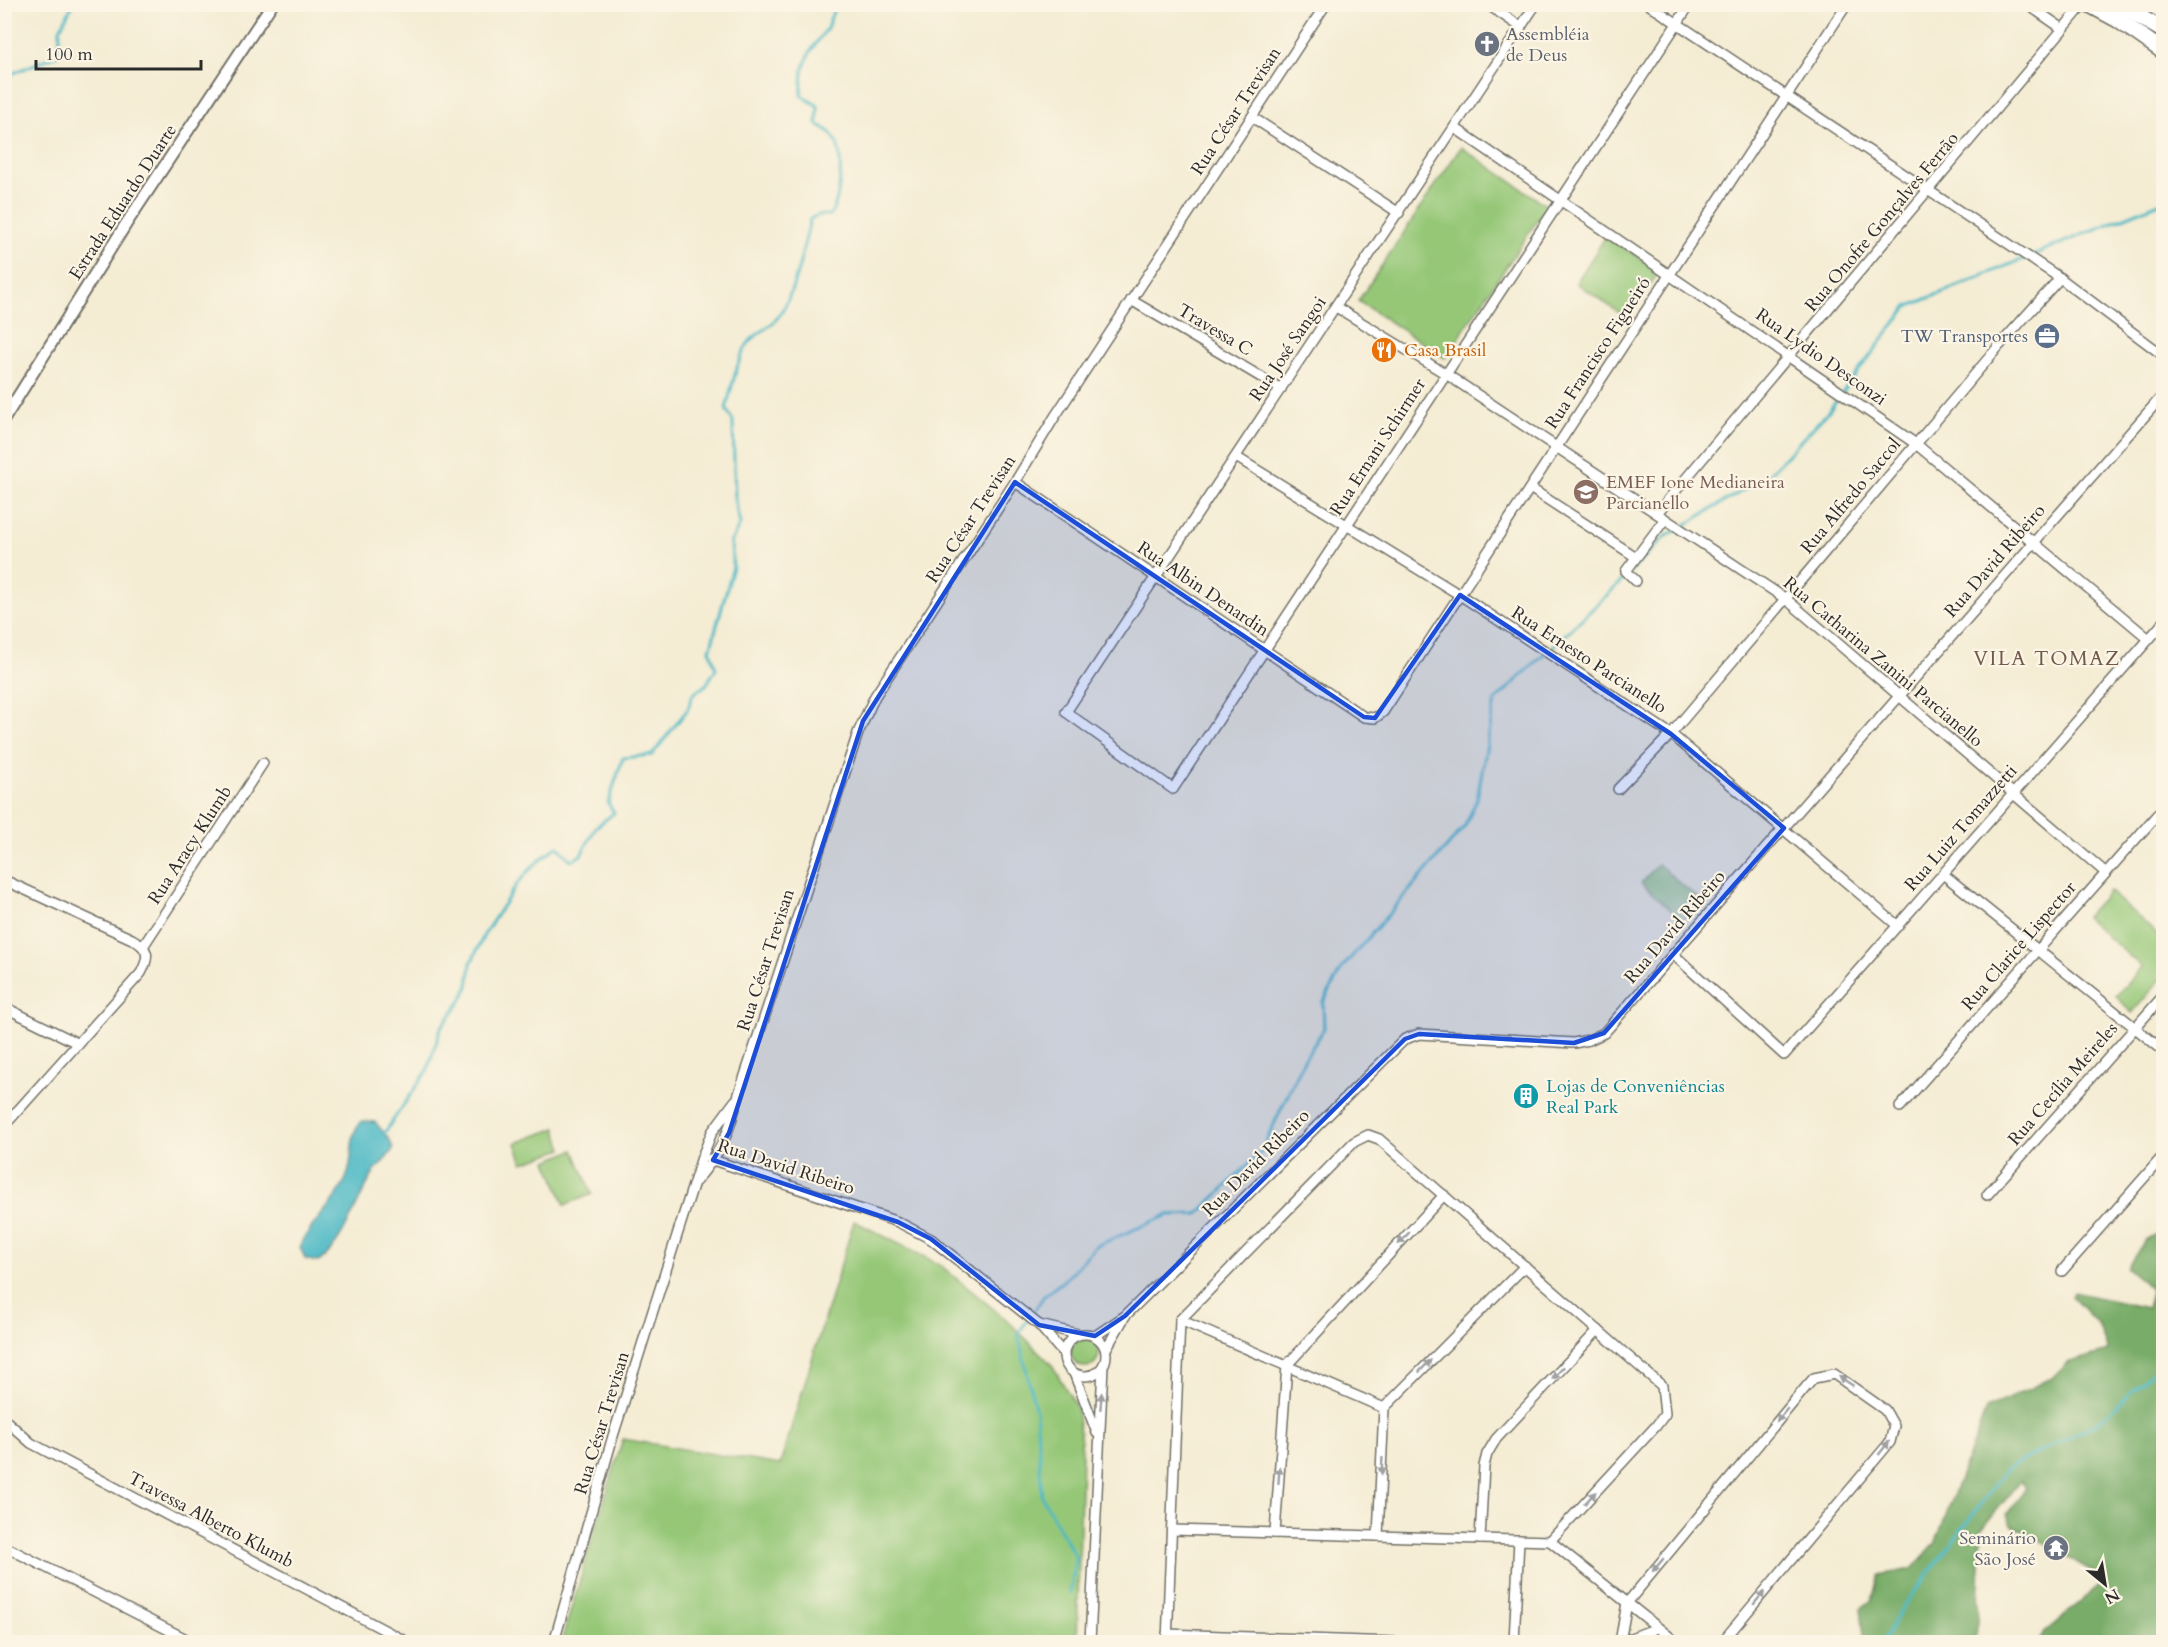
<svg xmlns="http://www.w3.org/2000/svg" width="2168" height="1647" viewBox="0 0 2168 1647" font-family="Cardo,serif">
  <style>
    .green { fill: #95c777; stroke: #607951; stroke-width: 1.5 }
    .forest { fill: #78ac68; stroke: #526c4a; stroke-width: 1.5 }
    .water { fill: #4ab8c5; stroke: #3a7278; stroke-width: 1.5 }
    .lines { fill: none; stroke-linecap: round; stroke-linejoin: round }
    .stream { stroke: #4ab8c5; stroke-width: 3 }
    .minor-casing { stroke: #716f66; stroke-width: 12 }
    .tertiary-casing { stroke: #716f66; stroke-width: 14 }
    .trunk-casing { stroke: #716f66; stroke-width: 18 }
    .minor { stroke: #fff; stroke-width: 9 }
    .tertiary { stroke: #fff; stroke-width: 10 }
    .trunk { stroke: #fff; stroke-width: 15 }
    .oneway { fill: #a0a0a0 }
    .marked { fill: #1d4ed8; fill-opacity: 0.2; stroke: #1d4ed8; stroke-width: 4.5; stroke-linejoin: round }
    .labels { text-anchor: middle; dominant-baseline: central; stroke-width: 4.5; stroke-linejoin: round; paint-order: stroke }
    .worship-label { font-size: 18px; fill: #5b616d; stroke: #fcf5e5; text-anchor: start }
    .street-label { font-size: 18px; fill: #2b2b2b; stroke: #fcf5e5 }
    .service-label { font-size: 18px; fill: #4e5e75; stroke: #fcf5e5; text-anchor: end }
    .food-label { font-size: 18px; fill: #c56008; stroke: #fcf5e5; text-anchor: start }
    .education-label { font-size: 18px; fill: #785e54; stroke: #fcf5e5; text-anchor: start }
    .culture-label { font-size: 18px; fill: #0d838f; stroke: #fcf5e5; text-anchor: start }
    .neighbourhood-label { font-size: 20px; letter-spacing: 1.5px; fill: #715a4b; stroke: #fcf5e5 }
  </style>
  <rect width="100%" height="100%" fill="#fcf5e5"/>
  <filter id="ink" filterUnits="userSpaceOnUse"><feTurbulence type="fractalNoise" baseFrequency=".0167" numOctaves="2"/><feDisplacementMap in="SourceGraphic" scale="12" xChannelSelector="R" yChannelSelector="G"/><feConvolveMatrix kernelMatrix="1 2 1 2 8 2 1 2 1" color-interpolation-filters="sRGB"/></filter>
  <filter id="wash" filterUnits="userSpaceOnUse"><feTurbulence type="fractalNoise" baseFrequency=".008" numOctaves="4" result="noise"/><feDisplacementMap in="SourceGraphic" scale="24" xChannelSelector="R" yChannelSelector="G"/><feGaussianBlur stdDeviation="1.35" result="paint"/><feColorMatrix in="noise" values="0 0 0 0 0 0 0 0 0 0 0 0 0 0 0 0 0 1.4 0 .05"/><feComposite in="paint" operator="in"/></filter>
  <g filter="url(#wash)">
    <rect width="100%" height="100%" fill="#f4ecd3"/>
    <!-- green -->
    <g class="green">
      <path d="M 1461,147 L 1547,206 L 1445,358 L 1358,301 Z"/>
      <path d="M 1606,236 L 1660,271 L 1627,318 L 1576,283 Z"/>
      <path d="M 1658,864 L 1701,901 L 1683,921 L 1641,883 Z"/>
      <path d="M 2109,891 L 2163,939 L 2163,977 L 2132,1013 L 2116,996 L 2142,967 L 2085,917 Z"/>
      <path d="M 556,1128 L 563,1149 L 523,1163 L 516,1143 Z"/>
      <path d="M 574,1150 L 592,1194 L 565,1205 L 547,1161 Z"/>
      <path d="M 854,1221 L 940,1265 L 1007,1320 L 1052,1365 L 1077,1408 L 1082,1452 L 1077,1642 L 561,1642 L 623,1439 L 780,1465 Z"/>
      <circle cx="1085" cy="1353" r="14"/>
    </g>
    <!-- forest -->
    <path class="forest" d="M 2163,1230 L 2163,1642 L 2038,1642 L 2047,1630 L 2102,1584 L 2097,1574 L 2012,1525 L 2007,1515 L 2026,1488 L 2021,1481 L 1982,1528 L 1976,1642 L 1860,1642 L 1864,1635 L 1861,1608 L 1872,1601 L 1879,1575 L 1913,1569 L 1935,1544 L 1986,1409 L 2052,1378 L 2067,1363 L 2108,1351 L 2098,1324 L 2071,1296 L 2074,1292 L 2147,1308 L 2152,1289 L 2127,1268 L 2145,1240 Z"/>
    <!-- water -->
    <path class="water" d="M 362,1121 L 375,1122 L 390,1140 L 393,1149 C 389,1157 381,1163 375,1171 C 358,1196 343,1247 318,1262 L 305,1259 L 300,1247 C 311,1220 338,1203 348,1173 C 354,1157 348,1133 362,1121 Z"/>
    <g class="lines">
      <!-- stream -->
      <g class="stream">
        <path d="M 4,77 L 59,54 L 60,29 L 73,4"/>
        <path d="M 4,90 L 4,91"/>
        <path d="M 1631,571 L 1665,537 L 1767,476 L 1827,413 L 1907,307 L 2164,201"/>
        <path d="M 1549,650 L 1627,576"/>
        <path d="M 383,1135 L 427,1071 L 441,1028 L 461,1001 L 468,986 L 471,963 L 485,933 L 517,884 L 534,865 L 557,846 L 572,861 L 581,855 L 596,827 L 614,813 L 608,803 L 623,758 L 652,755 L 688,709 L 693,694 L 706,685 L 716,669 L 710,650 L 733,567 L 731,542 L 740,524 L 735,502 L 733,421 L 726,409 C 731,391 738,353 751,340 C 763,329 776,324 784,308 C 796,284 804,247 810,219 L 818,215 L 829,215 C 841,203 844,154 835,139 C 830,131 824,128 817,124 L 818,106 L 801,95 L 803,70 L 810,52 L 827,28 L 836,4"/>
        <path d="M 1070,1593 L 1076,1558 L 1042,1497 L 1036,1412 L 1018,1334 L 1044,1296 L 1068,1277 L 1096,1246 L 1168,1215 L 1198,1214 L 1261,1152 L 1304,1060 L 1324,1029 L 1323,1003 L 1342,968 L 1465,826 L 1477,799 L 1495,701 L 1544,654"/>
        <path d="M 1882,1642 L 1898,1614 L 2008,1468 L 2099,1422 L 2164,1361"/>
      </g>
    </g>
  </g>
  <g filter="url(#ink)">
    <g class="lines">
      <!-- minor casing -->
      <g class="minor-casing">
        <g id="minor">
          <path d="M 1487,4 L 1521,27"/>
          <path d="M 1536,4 L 1066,712 L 1173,789 L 1690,4"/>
          <path d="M 1648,4 L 2060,278 L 2164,356"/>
          <path d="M 2027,4 L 2063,29"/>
          <path d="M 2159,4 L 2164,6"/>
          <path d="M 1252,117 L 1399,213"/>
          <path d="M 1455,128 L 1916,444 L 2149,639"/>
          <path d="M 1131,300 L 1281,389"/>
          <path d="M 1336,307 L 1446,374 L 1786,599 L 2106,873"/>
          <path d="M 1236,457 L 1460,595 L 1671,734 L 1898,926"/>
          <path d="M 1015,482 L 1364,717 L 1375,718 L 1383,712 L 1847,4"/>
          <path d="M 1530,488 L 1636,557"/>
          <path d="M 1657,513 L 2084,4"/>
          <path d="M 1636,581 L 1626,571 L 1665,519"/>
          <path d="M 1618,789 L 1671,734 L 1998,347 L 2060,278"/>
          <path d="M 1943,874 L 2164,1051"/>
          <path d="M 4,880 L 132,939 C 149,948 150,956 141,973 L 4,1126"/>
          <path d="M 144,945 L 263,763"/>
          <path d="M 1673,954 L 1784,1055 L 2164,622"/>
          <path d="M 4,1007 L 79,1044"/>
          <path d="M 1900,1107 L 2164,807"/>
          <path d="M 710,1159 L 898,1222 L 931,1239 L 1039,1325 L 1063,1353"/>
          <path d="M 696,1181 C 722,1150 728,1136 738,1097 L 858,733 L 875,696 L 1015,482 L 1054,418 L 1326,4"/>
          <path d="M 1987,1195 L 2164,995"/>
          <path d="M 2062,1271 L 2164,1155"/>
          <path d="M 1180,1320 L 1384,1408"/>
          <path d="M 1039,1325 L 1078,1334"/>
          <circle cx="1085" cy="1355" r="21"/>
          <path d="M 1095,1336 L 1125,1316 L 1405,1039 L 1419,1034 L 1574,1043 L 1589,1040 L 1604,1033 L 2164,394"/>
          <path d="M 1106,1349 L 1124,1318"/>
          <path d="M 1074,1373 L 1097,1433"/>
          <path d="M 4,1419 L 31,1443 L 407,1642"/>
          <path d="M 1172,1530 L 1550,1541 L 1676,1642"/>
          <path d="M 1275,1533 L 1287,1365 L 1444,1195"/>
          <path d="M 1378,1536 L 1384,1408 L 1525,1266"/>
          <path d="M 1480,1539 L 1484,1466 L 1487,1454 L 1496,1439 L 1598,1330"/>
          <path d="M 4,1546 L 192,1642"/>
          <path d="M 1167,1634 L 1394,1642"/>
          <path d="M 554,1642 L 613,1436 L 702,1157 L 712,1132 L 735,1101"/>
          <path d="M 1090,1642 L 1103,1366"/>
          <path d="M 1167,1642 L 1180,1320 L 1354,1142 L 1368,1135 L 1379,1139 L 1662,1386 L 1665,1414 L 1656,1426 L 1550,1541"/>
          <path d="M 1514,1642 L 1519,1540"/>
          <path d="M 1620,1642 L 1627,1603 L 1806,1387 L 1814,1378 L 1834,1374 L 1885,1410 L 1894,1426 L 1890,1442 L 1722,1642"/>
          <path d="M 1620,1642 L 1657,1628"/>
        </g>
      </g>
      <!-- tertiary casing -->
      <g class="tertiary-casing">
        <path id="tertiary" d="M 4,419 L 126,224 L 272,4"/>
      </g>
      <!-- trunk casing -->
      <g class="trunk-casing">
        <g id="trunk">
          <path d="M 2088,4 L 2118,20 L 2164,52"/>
          <path d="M 2118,4 L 2164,31"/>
        </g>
      </g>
      <!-- minor -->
      <use href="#minor" class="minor"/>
      <!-- tertiary -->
      <use href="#tertiary" class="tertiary"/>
      <!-- trunk -->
      <use href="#trunk" class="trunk"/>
    </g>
    <!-- one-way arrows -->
    <defs><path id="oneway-solid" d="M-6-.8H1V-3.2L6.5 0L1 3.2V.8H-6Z" transform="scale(1.5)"/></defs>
    <g class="oneway">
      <use href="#oneway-solid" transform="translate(1404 1238) rotate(133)"/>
      <use href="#oneway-solid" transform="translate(1425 1366) rotate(-45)"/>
      <use href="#oneway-solid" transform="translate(1558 1373) rotate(133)"/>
      <use href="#oneway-solid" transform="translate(1846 1381) rotate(-147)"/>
      <use href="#oneway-solid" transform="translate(1101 1401) rotate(-86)"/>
      <use href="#oneway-solid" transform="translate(1782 1415) rotate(130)"/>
      <use href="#oneway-solid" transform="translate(1884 1448) rotate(-52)"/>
      <use href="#oneway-solid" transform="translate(1382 1466) rotate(93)"/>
      <use href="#oneway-solid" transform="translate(1279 1475) rotate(-86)"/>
      <use href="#oneway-solid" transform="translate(1590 1498) rotate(-47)"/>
      <use href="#oneway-solid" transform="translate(1658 1565) rotate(130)"/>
      <use href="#oneway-solid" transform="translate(1759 1598) rotate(-50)"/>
    </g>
  </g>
  <!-- marked area -->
  <path class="marked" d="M 1015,482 L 1364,717 L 1375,718 L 1460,595 L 1671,734 L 1784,828 L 1604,1033 L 1574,1043 L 1419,1034 L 1405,1039 L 1125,1316 L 1095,1336 L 1039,1325 L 931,1239 L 898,1222 L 713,1160 L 729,1133 L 863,721 Z"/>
  <!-- icons -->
  <defs>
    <g id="church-disc" transform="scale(1.35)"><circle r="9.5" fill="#6b7280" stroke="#fcf5e5"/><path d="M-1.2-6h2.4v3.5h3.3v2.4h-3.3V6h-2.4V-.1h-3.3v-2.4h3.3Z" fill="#fff"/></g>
    <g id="office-disc" transform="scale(1.35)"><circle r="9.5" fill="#5c6f8a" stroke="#fcf5e5"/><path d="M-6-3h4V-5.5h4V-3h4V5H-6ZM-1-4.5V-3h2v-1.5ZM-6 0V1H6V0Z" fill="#fff"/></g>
    <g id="restaurant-disc" transform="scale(1.35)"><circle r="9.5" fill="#e8710a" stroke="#fcf5e5"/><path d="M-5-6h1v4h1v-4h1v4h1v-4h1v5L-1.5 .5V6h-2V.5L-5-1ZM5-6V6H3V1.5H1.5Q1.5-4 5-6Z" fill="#fff"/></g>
    <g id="school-disc" transform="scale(1.35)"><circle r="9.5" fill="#8d6e63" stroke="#fcf5e5"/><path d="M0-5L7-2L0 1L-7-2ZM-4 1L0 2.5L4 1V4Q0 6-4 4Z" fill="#fff"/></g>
    <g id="building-disc" transform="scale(1.35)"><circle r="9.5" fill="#0f9aa8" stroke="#fcf5e5"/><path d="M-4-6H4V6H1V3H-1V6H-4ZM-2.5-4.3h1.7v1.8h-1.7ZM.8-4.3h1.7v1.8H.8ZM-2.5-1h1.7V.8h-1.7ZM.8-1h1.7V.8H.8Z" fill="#fff"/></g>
    <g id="temple-disc" transform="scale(1.35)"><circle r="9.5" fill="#6b7280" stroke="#fcf5e5"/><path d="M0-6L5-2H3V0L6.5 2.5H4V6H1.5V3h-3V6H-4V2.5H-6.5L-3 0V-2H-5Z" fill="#fff"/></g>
  </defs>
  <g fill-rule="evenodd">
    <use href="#church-disc" x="1487" y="44"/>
    <use href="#office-disc" x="2047" y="336"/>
    <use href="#restaurant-disc" x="1384" y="350"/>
    <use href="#school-disc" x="1586" y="492"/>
    <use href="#building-disc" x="1526" y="1096"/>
    <use href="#temple-disc" x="2056" y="1548"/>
  </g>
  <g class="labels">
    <!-- worship labels -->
    <g class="worship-label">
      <text x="1506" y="34">Assembléia<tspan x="1506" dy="21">de Deus</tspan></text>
      <text x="2036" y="1538" text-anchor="end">Seminário<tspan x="2036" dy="21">São José</tspan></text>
    </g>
    <!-- street labels -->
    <g class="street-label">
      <text transform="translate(1236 111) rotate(-57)">Rua César Trevisan</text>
      <text transform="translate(123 202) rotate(-57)">Estrada Eduardo Duarte</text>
      <text transform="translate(1882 222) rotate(-50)">Rua Onofre Gonçalves Ferrão</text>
      <text transform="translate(1215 330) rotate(31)">Travessa C</text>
      <text transform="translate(1288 349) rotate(-56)">Rua José Sangoi</text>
      <text transform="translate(1598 353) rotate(-57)">Rua Francisco Figueiró</text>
      <text transform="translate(1821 357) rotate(35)">Rua Lydio Desconzi</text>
      <text transform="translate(1378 447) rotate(-57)">Rua Ernani Schirmer</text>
      <text transform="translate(1851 496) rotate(-50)">Rua Alfredo Saccol</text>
      <text transform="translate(971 519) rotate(-57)">Rua César Trevisan</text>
      <text transform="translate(1995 561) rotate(-49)">Rua David Ribeiro</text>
      <text transform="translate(1203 589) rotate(34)">Rua Albin Denardin</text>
      <text transform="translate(1589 660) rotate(33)">Rua Ernesto Parcianello</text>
      <text transform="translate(1883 662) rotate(40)">Rua Catharina Zanini Parcianello</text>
      <text transform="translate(1961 828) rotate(-49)">Rua Luiz Tomazzetti</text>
      <text transform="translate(190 845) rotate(-57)">Rua Aracy Klumb</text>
      <text transform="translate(1675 927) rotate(-49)">Rua David Ribeiro</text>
      <text transform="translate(2019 946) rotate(-49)">Rua Clarice Lispector</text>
      <text transform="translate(766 960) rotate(-72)">Rua César Trevisan</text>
      <text transform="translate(2063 1084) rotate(-49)">Rua Cecília Meireles</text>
      <text transform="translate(1256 1163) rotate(-45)">Rua David Ribeiro</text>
      <text transform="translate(786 1167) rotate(18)">Rua David Ribeiro</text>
      <text transform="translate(602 1423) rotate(-73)">Rua César Trevisan</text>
      <text transform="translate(211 1520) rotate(28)">Travessa Alberto Klumb</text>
    </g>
    <!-- service labels -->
    <g class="service-label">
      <text x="2028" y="336">TW Transportes</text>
    </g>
    <!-- food labels -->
    <g class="food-label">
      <text x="1404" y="350">Casa Brasil</text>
    </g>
    <!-- education labels -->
    <g class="education-label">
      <text x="1606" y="482">EMEF Ione Medianeira<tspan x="1606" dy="21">Parcianello</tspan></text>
    </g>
    <!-- culture labels -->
    <g class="culture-label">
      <text x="1546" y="1086">Lojas de Conveniências<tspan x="1546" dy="21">Real Park</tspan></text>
    </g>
    <!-- neighbourhood labels -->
    <g class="neighbourhood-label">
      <text x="2047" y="658">VILA TOMAZ</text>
    </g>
  </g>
  <!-- margin -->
  <rect width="2168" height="1647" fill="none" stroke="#fcf5e5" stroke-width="24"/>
  <!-- north arrow -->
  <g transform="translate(2105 1584) rotate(150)" stroke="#fcf5e5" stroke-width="4.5" paint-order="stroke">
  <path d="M0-4.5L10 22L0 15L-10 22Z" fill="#2b2b2b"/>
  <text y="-9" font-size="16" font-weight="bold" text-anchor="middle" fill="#2b2b2b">N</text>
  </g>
  <!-- scale -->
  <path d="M36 60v9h165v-9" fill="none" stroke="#2b2b2b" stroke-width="3"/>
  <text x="45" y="60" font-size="18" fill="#2b2b2b" stroke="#fcf5e5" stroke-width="4.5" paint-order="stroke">100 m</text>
</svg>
